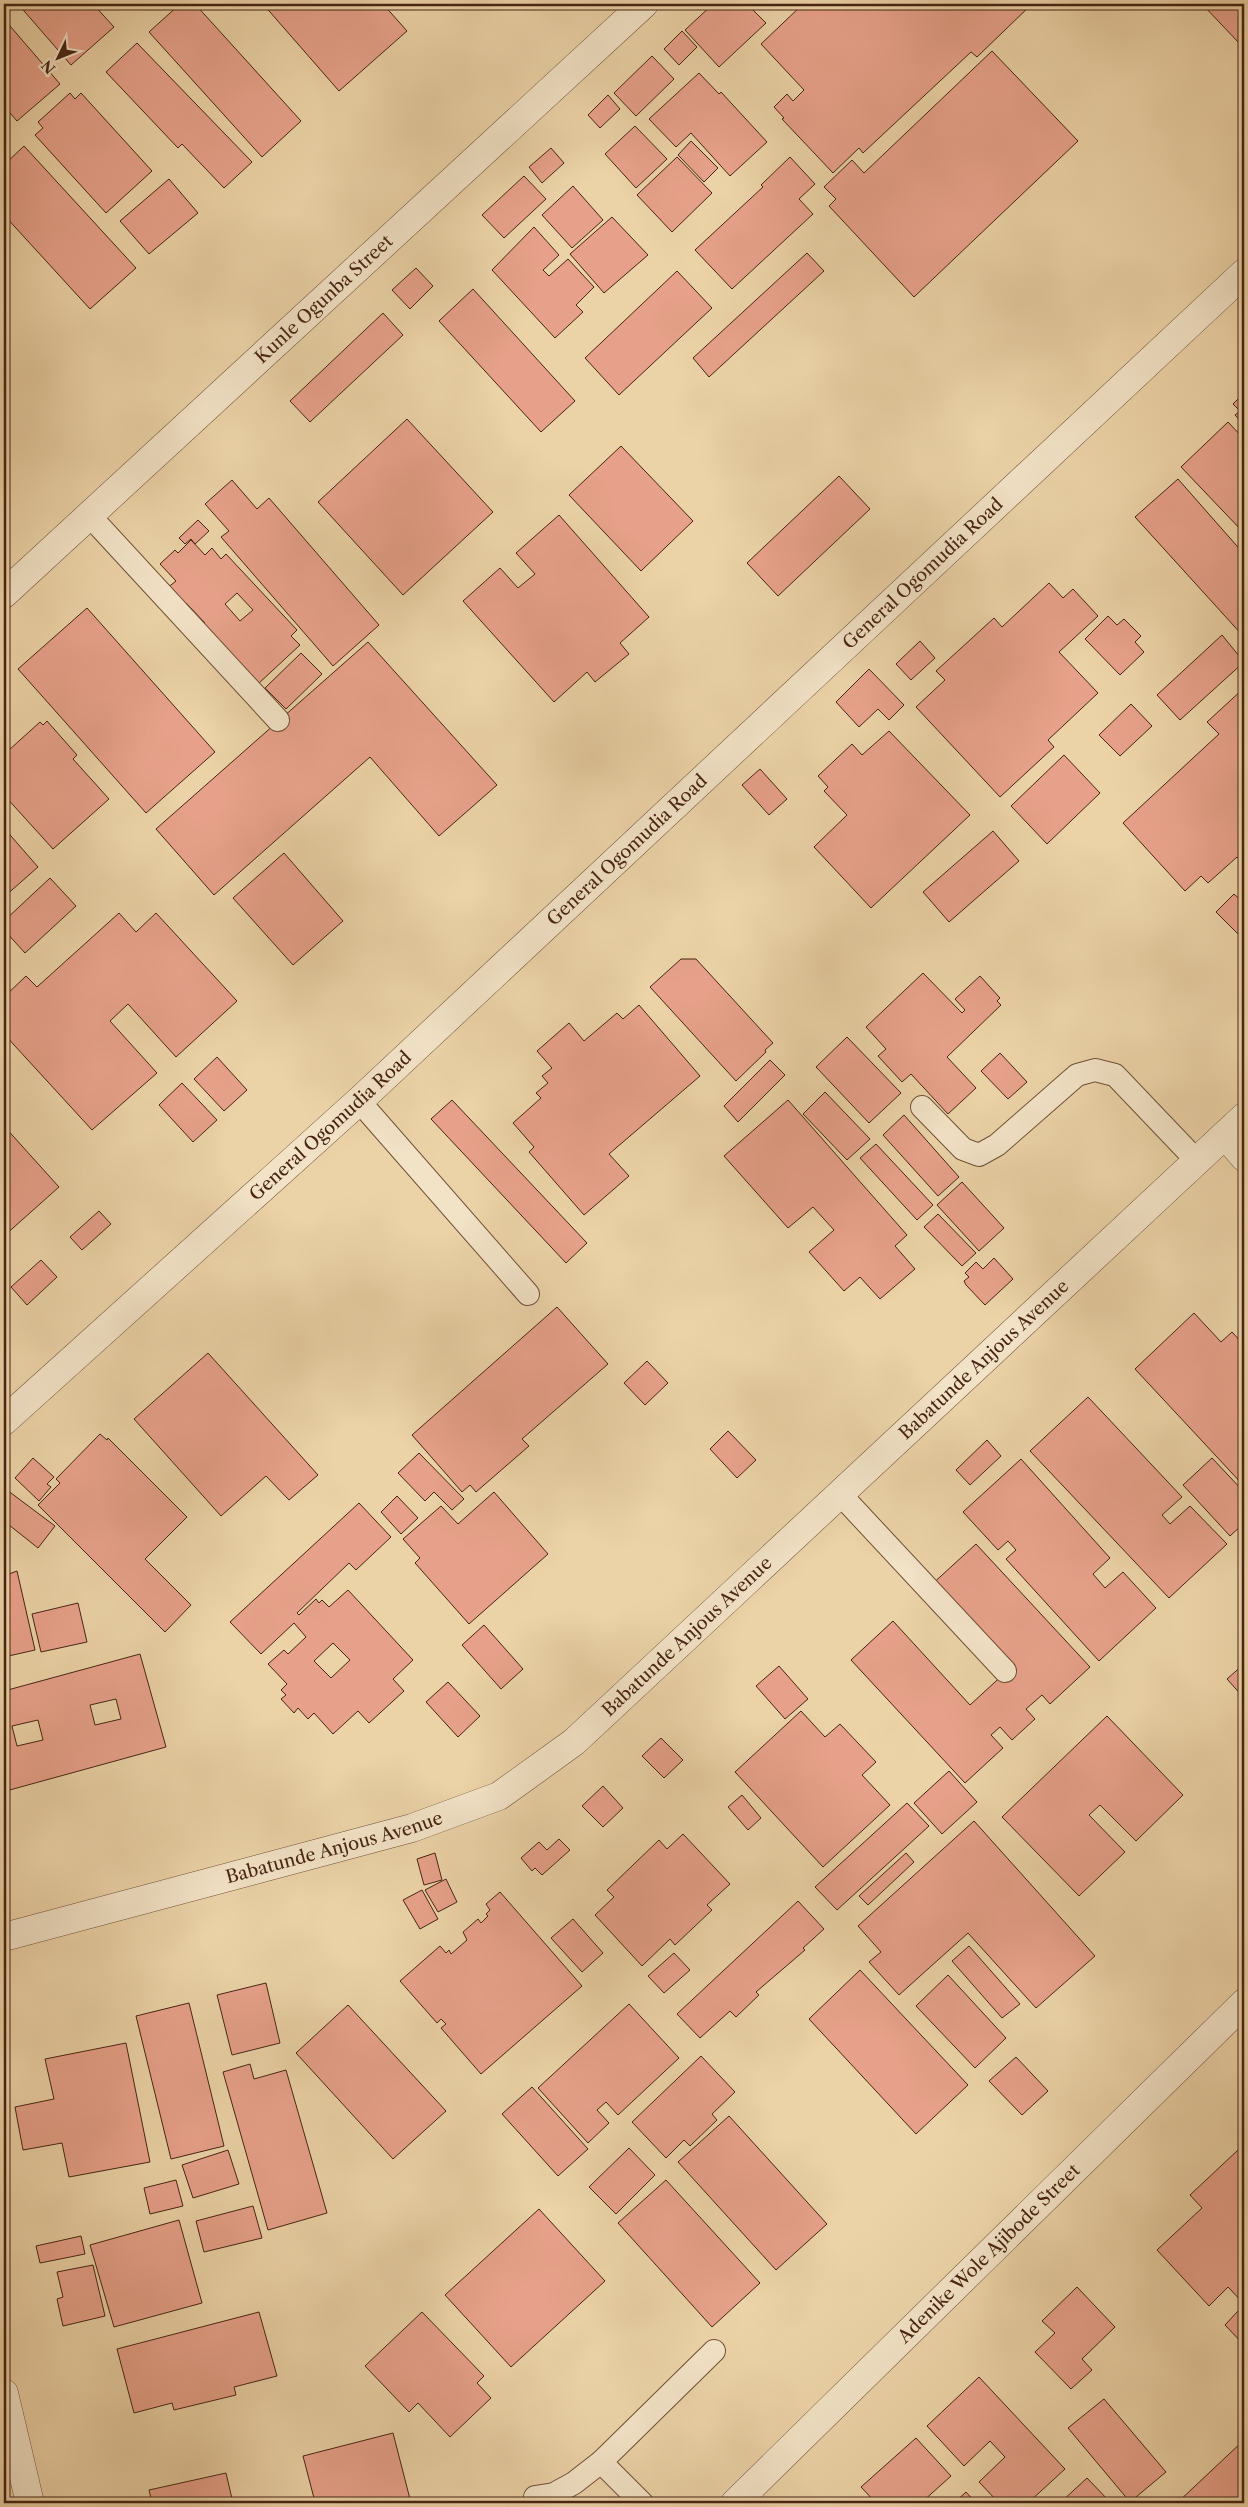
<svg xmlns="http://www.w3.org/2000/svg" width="1248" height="2507" viewBox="0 0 1248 2507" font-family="'Libre Caslon Text',serif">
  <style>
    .building { fill: #e7a18a; stroke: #472413; fill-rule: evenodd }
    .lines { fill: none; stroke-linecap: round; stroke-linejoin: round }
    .lane-casing { stroke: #705038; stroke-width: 24 }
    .street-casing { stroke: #705038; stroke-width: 29 }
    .lane { stroke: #f2e2c6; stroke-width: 22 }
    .street { stroke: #f2e2c6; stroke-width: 28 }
    .labels { text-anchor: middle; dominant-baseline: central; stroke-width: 5; stroke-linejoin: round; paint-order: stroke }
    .street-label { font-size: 18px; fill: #472413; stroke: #f2e2c6 }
  </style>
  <rect width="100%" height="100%" fill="#ebd2a7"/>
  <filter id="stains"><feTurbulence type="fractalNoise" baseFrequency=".004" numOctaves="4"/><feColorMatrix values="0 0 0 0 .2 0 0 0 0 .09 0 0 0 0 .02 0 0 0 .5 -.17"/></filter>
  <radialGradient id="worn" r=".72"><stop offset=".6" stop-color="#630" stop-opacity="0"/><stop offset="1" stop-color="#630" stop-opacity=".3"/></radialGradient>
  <!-- building -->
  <g class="building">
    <path d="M 18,4 L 93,4 L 114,27 L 71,65 Z"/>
    <path d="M 180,4 L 195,4 L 301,121 L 262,157 L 149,32 Z"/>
    <path d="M 263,4 L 383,4 L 407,31 L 339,91 Z"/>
    <path d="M 713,4 L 747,4 L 766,23 L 719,67 L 685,30 Z"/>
    <path d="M 803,4 L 1032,4 L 977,57 L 971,52 L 863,153 L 859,148 L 833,173 L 782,119 L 784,118 L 774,107 L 787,94 L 793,101 L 804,90 L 761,44 Z"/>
    <path d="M 1202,4 L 1244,4 L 1244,37 L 1239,43 Z"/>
    <path d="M 4,19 L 60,84 L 17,121 L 4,106 Z"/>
    <path d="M 682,31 L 697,47 L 679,65 L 664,49 Z"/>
    <path d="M 137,43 L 252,162 L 224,188 L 182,144 L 178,148 L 106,72 Z"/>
    <path d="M 992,51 L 1078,141 L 914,297 L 829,206 L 836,199 L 824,187 L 852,160 L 864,173 Z"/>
    <path d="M 652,56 L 674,79 L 636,116 L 614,93 Z"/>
    <path d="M 699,73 L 719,94 L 721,92 L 767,142 L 730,176 L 691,133 L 676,147 L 649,119 Z"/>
    <path d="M 70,93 L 75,99 L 81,93 L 152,171 L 106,213 L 35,135 L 43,128 L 38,122 Z"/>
    <path d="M 608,95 L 620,109 L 600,128 L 588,115 Z"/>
    <path d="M 635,126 L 667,159 L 636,188 L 605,154 Z"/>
    <path d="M 691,141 L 718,168 L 704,182 L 678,155 Z"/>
    <path d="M 24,146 L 136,268 L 90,309 L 4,215 L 4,165 Z"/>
    <path d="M 551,148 L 564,163 L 542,183 L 529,167 Z"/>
    <path d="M 677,157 L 712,193 L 672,232 L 637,195 Z"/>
    <path d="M 790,157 L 815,184 L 799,199 L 813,214 L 732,289 L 695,250 L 763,187 L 761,185 Z"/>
    <path d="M 524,176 L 546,199 L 504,238 L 482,215 Z"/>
    <path d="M 169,179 L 198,213 L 149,254 L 120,221 Z"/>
    <path d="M 573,186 L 603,220 L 572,248 L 542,215 Z"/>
    <path d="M 612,217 L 648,255 L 604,293 L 570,254 Z"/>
    <path d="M 534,227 L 559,255 L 543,270 L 549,276 L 568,259 L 594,287 L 576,305 L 583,312 L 555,338 L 492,270 Z"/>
    <path d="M 807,253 L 824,271 L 709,377 L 693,358 Z"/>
    <path d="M 416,268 L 433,286 L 410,309 L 392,290 Z"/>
    <path d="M 677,271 L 712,308 L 619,395 L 585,358 Z"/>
    <path d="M 473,289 L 575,401 L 541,432 L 439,321 Z"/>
    <path d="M 383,313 L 403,335 L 310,422 L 290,401 Z"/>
    <path d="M 1244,393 L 1244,425 L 1235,415 L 1240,411 L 1233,404 Z"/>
    <path d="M 407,419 L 493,512 L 403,595 L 318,502 Z"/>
    <path d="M 1228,422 L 1244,439 L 1244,533 L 1181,467 Z"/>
    <path d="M 621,446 L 693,521 L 641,571 L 569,495 Z"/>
    <path d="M 839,476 L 870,509 L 778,596 L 747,563 Z"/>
    <path d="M 1178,479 L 1244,554 L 1244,637 L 1135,517 Z"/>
    <path d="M 232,480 L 257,509 L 269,498 L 379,625 L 333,666 L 221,537 L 229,531 L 205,504 Z"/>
    <path d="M 559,515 L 649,617 L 620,643 L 629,654 L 595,682 L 587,672 L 554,702 L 463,601 L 500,568 L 518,588 L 535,574 L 516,553 Z"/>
    <path d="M 198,520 L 209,531 L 195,544 L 191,539 L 185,544 L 179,538 Z"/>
    <path d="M 191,540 L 205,555 L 212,548 L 221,559 L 226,554 L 297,630 L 291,636 L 300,645 L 258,684 L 200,628 L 205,623 L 186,603 L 183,605 L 167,588 L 176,581 L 160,564 L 175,550 L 178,553 ZM 237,593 L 253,610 L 240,621 L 225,604 Z"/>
    <path d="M 1049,583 L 1063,598 L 1073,589 L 1098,616 L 1059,652 L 1098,693 L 1048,740 L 1054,747 L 1000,797 L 916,707 L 945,680 L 936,671 L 994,618 L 1002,627 Z"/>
    <path d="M 87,608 L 215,752 L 146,813 L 18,669 Z"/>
    <path d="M 1108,616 L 1117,625 L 1124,619 L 1141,636 L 1135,642 L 1144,652 L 1120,675 L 1085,639 Z"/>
    <path d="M 1222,635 L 1244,662 L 1180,720 L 1157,695 Z"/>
    <path d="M 920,641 L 935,658 L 911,680 L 896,664 Z"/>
    <path d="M 368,642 L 497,785 L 439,836 L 370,757 L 214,895 L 156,829 Z"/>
    <path d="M 301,653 L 322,674 L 286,709 L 265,688 Z"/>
    <path d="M 869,669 L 904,705 L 889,720 L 878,709 L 859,727 L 836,702 Z"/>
    <path d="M 1244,688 L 1244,864 L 1237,857 L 1208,883 L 1201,876 L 1185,891 L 1123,823 L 1219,734 L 1207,722 Z"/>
    <path d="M 1131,704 L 1152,726 L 1120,756 L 1099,735 Z"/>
    <path d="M 47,721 L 77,755 L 73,759 L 109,799 L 53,849 L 4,795 L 4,745 L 9,750 L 40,722 L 43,725 Z"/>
    <path d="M 889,731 L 970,815 L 871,908 L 814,847 L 847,815 L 824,791 L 828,787 L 818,776 L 852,744 L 862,755 Z"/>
    <path d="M 1064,755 L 1100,793 L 1047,844 L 1011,806 Z"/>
    <path d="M 760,769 L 787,799 L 769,815 L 742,785 Z"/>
    <path d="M 4,828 L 38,867 L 4,897 Z"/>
    <path d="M 993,831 L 1019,861 L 949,922 L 923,892 Z"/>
    <path d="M 284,853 L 343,921 L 293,965 L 233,898 Z"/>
    <path d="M 50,878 L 76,906 L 25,953 L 4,930 L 4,921 Z"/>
    <path d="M 1234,894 L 1244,903 L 1244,931 L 1240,936 L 1216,912 Z"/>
    <path d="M 119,913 L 136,932 L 156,913 L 237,1001 L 176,1057 L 128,1004 L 110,1021 L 157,1073 L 92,1130 L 4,1034 L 4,997 L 26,976 L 37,987 Z"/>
    <path d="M 681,959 L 696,959 L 773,1043 L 765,1050 L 766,1052 L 736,1081 L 650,987 Z"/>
    <path d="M 923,973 L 962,1013 L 965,1010 L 955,999 L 980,976 L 1000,998 L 997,1001 L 1001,1005 L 947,1057 L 976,1088 L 948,1114 L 911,1074 L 902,1082 L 878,1056 L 886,1049 L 866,1027 Z"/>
    <path d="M 639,1005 L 700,1076 L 609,1154 L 629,1176 L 584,1215 L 529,1152 L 534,1147 L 513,1123 L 541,1098 L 536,1093 L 548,1083 L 542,1076 L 552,1068 L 537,1051 L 569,1023 L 584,1041 L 617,1013 L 623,1019 Z"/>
    <path d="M 847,1037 L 901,1093 L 869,1123 L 816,1067 Z"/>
    <path d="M 1000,1053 L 1027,1082 L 1008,1099 L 981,1071 Z"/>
    <path d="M 217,1057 L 247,1090 L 224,1111 L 194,1079 Z"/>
    <path d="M 770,1060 L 785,1075 L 738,1122 L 724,1106 Z"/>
    <path d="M 182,1083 L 217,1120 L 193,1142 L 159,1105 Z"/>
    <path d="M 825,1092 L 870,1139 L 847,1160 L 803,1114 Z"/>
    <path d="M 452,1100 L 587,1243 L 566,1263 L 431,1119 Z"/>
    <path d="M 788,1100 L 907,1235 L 895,1246 L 915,1269 L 880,1299 L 860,1277 L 844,1291 L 809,1252 L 834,1230 L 813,1207 L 788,1228 L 724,1156 Z"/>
    <path d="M 904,1115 L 959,1177 L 938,1196 L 883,1135 Z"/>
    <path d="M 4,1126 L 59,1187 L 4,1236 Z"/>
    <path d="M 876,1144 L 933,1205 L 917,1220 L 860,1158 Z"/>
    <path d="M 962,1182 L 1004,1228 L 979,1251 L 937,1205 Z"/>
    <path d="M 99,1211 L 111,1224 L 82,1250 L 70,1237 Z"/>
    <path d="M 938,1214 L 976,1253 L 962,1266 L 924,1227 Z"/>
    <path d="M 994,1258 L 1013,1279 L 985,1305 L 966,1285 L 964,1281 L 969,1277 L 965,1273 L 976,1262 L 983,1269 Z"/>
    <path d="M 41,1260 L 57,1277 L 27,1305 L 11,1287 Z"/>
    <path d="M 557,1307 L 608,1364 L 522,1439 L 529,1446 L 476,1492 L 470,1485 L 462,1492 L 412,1435 Z"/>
    <path d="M 1194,1313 L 1221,1342 L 1232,1332 L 1244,1345 L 1244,1486 L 1135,1369 Z"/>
    <path d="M 208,1353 L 318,1475 L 289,1500 L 266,1476 L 221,1516 L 134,1419 Z"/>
    <path d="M 647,1361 L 668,1383 L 645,1405 L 624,1383 Z"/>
    <path d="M 1088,1397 L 1182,1497 L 1162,1515 L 1170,1524 L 1190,1506 L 1227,1544 L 1169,1598 L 1030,1451 Z"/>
    <path d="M 728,1431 L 756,1460 L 737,1478 L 710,1449 Z"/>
    <path d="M 100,1434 L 107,1440 L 108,1438 L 187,1517 L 145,1559 L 191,1605 L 165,1632 L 38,1505 L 60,1483 L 56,1479 Z"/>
    <path d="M 987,1440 L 1001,1456 L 970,1485 L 956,1470 Z"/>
    <path d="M 419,1453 L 464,1499 L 452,1510 L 434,1492 L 425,1501 L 398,1473 Z"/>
    <path d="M 33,1458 L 54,1477 L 47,1484 L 51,1487 L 39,1501 L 15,1478 Z"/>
    <path d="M 1212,1458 L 1244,1492 L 1244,1523 L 1230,1536 L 1183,1485 Z"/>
    <path d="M 1021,1459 L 1110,1558 L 1093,1574 L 1105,1588 L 1123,1572 L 1156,1608 L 1099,1661 L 1006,1559 L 1016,1550 L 1008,1541 L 998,1550 L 963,1512 Z"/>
    <path d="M 7,1490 L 55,1526 L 38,1548 L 4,1521 L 4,1492 Z"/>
    <path d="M 494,1492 L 548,1554 L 469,1624 L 415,1563 L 420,1558 L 403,1539 L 441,1506 L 458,1524 Z"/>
    <path d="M 397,1496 L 418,1518 L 401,1534 L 381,1512 Z"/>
    <path d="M 359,1503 L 391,1537 L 356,1570 L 349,1563 L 297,1613 L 299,1615 L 316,1599 L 319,1603 L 322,1600 L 329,1607 L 348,1590 L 413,1660 L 393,1679 L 404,1691 L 369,1723 L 358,1711 L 333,1734 L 314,1713 L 308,1719 L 298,1708 L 294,1713 L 281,1699 L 286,1695 L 281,1690 L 287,1684 L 268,1664 L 284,1650 L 288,1654 L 306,1637 L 294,1623 L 261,1654 L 230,1622 ZM 333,1643 L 350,1660 L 331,1678 L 314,1661 Z"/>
    <path d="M 976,1544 L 1090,1667 L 1050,1704 L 1042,1695 L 1026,1709 L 1035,1719 L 1012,1740 L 1000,1727 L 991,1735 L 1003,1748 L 965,1783 L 851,1660 L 893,1621 L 970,1705 L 1007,1671 L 929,1587 Z"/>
    <path d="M 7,1566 L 9,1574 L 17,1571 L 35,1650 L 4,1657 L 4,1567 Z"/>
    <path d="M 78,1603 L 87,1642 L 41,1652 L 32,1614 Z"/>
    <path d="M 484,1625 L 523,1669 L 501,1689 L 462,1645 Z"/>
    <path d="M 140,1654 L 166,1747 L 6,1791 L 4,1784 L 4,1691 ZM 116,1699 L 121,1719 L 95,1725 L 90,1705 ZM 38,1720 L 43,1740 L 17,1746 L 12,1726 Z"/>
    <path d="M 1244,1664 L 1244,1698 L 1227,1679 Z"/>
    <path d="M 779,1666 L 808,1699 L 785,1719 L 756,1686 Z"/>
    <path d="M 448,1682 L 480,1716 L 458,1737 L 426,1702 Z"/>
    <path d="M 801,1711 L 825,1737 L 840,1724 L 876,1762 L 862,1775 L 890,1805 L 823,1867 L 735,1772 Z"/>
    <path d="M 1107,1716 L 1183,1795 L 1136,1841 L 1100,1805 L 1089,1815 L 1125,1852 L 1079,1896 L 1002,1817 Z"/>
    <path d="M 661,1738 L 683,1760 L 664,1778 L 642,1756 Z"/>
    <path d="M 949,1771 L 977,1802 L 942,1834 L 914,1803 Z"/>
    <path d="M 603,1786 L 623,1808 L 603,1827 L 582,1806 Z"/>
    <path d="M 742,1795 L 761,1818 L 748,1830 L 728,1807 Z"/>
    <path d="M 907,1803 L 929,1826 L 837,1910 L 815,1887 Z"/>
    <path d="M 974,1821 L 1095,1956 L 1036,2008 L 968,1933 L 899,1995 L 869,1962 L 881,1952 L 858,1926 Z"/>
    <path d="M 683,1834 L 730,1884 L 707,1905 L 712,1910 L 675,1945 L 670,1939 L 642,1966 L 595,1915 L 614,1897 L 607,1890 L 659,1840 L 667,1849 Z"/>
    <path d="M 559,1839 L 570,1850 L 542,1875 L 535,1868 L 532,1871 L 521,1858 L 539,1842 L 547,1850 Z"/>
    <path d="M 435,1853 L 442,1880 L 424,1885 L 417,1859 Z"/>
    <path d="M 906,1853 L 914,1862 L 868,1905 L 859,1896 Z"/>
    <path d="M 446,1879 L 457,1902 L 438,1912 L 425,1890 Z"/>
    <path d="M 422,1890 L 438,1919 L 420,1929 L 403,1900 Z"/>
    <path d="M 500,1892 L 582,1986 L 481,2074 L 441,2028 L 446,2024 L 441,2019 L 437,2023 L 400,1981 L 440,1946 L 446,1953 L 449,1950 L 451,1954 L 467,1940 L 463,1932 L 478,1919 L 481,1923 L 488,1916 L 486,1914 L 490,1910 L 486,1904 Z"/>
    <path d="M 798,1901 L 824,1929 L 803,1948 L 805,1950 L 756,1992 L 759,1995 L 736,2017 L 730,2011 L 700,2038 L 677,2014 Z"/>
    <path d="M 573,1919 L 603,1953 L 582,1972 L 551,1938 Z"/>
    <path d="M 969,1946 L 1020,2004 L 1002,2018 L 952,1961 Z"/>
    <path d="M 674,1953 L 690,1970 L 664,1993 L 648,1976 Z"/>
    <path d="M 860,1970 L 968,2085 L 916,2134 L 809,2019 Z"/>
    <path d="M 948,1975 L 1006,2038 L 975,2068 L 916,2006 Z"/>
    <path d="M 266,1983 L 280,2043 L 232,2055 L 217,1995 Z"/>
    <path d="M 189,2003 L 224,2146 L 171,2159 L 136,2016 Z"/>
    <path d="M 629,2004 L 679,2058 L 618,2115 L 606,2102 L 597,2110 L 609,2123 L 588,2143 L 538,2088 Z"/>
    <path d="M 348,2005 L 446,2111 L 393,2159 L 296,2053 Z"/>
    <path d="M 126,2043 L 150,2162 L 69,2177 L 62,2143 L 23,2150 L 15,2107 L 54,2099 L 45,2059 Z"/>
    <path d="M 701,2056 L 735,2092 L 712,2114 L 717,2120 L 690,2146 L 684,2140 L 666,2158 L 632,2122 Z"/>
    <path d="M 1016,2057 L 1048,2091 L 1022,2115 L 989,2081 Z"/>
    <path d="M 1244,2059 L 1244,2072 L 1238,2065 Z"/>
    <path d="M 250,2064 L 254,2079 L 286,2070 L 327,2213 L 268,2230 L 223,2072 Z"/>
    <path d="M 532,2087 L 588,2149 L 558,2176 L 502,2114 Z"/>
    <path d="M 729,2116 L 827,2224 L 776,2270 L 678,2162 Z"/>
    <path d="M 629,2148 L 655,2175 L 616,2214 L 589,2187 Z"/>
    <path d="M 228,2150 L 239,2184 L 193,2198 L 182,2165 Z"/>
    <path d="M 1238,2150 L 1244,2156 L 1244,2304 L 1228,2287 L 1209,2306 L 1157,2250 L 1202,2208 L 1190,2195 Z"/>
    <path d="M 176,2180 L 183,2206 L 150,2214 L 144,2188 Z"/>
    <path d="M 666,2180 L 760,2283 L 712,2327 L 618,2223 Z"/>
    <path d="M 253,2206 L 262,2238 L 204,2252 L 196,2221 Z"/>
    <path d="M 539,2209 L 605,2281 L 511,2367 L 445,2295 Z"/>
    <path d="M 179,2220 L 202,2303 L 114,2327 L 90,2245 Z"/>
    <path d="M 81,2236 L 85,2254 L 40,2263 L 36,2246 Z"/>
    <path d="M 93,2265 L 105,2316 L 63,2326 L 57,2299 L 63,2297 L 57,2272 Z"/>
    <path d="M 1077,2287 L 1115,2327 L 1082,2359 L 1092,2370 L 1071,2389 L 1035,2352 L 1055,2333 L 1042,2321 Z"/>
    <path d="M 1238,2311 L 1244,2318 L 1244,2345 L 1225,2325 Z"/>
    <path d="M 259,2312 L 277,2376 L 234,2387 L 236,2395 L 174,2410 L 172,2403 L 134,2413 L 117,2349 Z"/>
    <path d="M 422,2312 L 484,2376 L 477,2383 L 491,2398 L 450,2437 L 418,2403 L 409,2412 L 365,2366 Z"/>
    <path d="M 979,2377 L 1065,2469 L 1028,2503 L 999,2503 L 979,2482 L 1005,2457 L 990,2441 L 964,2466 L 927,2426 Z"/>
    <path d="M 1104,2399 L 1166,2472 L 1130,2502 L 1068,2428 Z"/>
    <path d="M 393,2433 L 411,2503 L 327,2503 L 326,2499 L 315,2502 L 303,2456 Z"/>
    <path d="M 916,2438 L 951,2476 L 921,2503 L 876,2503 L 861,2487 Z"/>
    <path d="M 1244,2440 L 1244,2503 L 1177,2503 Z"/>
    <path d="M 226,2473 L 233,2503 L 152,2503 L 149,2490 Z"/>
    <path d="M 1087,2478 L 1111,2503 L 1060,2503 Z"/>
    <path d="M 966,2492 L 976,2503 L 954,2503 Z"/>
  </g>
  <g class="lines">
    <!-- lane casing -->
    <g class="lane-casing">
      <g id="lane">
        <path d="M 89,515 L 278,720"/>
        <path d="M 359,1101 L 528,1294"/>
        <path d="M 922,1107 L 963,1149 L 979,1155 L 997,1145 L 1077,1075 L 1095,1070 L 1115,1075 L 1197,1161"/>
        <path d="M 840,1494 L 1005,1671"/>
        <path d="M 601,2462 L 642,2503"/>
        <path d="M 535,2497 L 554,2494 L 574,2483 L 601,2462 L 714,2351"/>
      </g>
    </g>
    <!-- street casing -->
    <g class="street-casing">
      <g id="street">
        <path id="s1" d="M 4,594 L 644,4"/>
        <path d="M 1225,1135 L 1244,1157"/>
        <path id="s2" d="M 4,1421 L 359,1101 L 1244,273"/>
        <path id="s3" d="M 4,1937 L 412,1828 L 499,1796 L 574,1742 L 1244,1117"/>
        <path d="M 4,2393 L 30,2503"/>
        <path id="s4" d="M 735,2503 L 1244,2003"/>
      </g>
    </g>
    <!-- lane -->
    <use href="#lane" class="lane"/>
    <!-- street -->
    <use href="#street" class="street"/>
  </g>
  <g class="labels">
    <!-- street labels -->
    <g class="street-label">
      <text stroke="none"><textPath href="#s1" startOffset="435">Kunle Ogunba Street</textPath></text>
      <text stroke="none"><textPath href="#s2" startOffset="1250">General Ogomudia Road</textPath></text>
      <text stroke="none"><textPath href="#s2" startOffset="845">General Ogomudia Road</textPath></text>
      <text stroke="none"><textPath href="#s2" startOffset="440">General Ogomudia Road</textPath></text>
      <text stroke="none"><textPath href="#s3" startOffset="1168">Babatunde Anjous Avenue</textPath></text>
      <text stroke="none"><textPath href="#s3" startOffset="762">Babatunde Anjous Avenue</textPath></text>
      <text stroke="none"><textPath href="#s3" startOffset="342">Babatunde Anjous Avenue</textPath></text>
      <text stroke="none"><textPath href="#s4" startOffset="356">Adenike Wole Ajibode Street</textPath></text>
    </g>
  </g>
  <!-- margin -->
  <rect width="1248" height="2507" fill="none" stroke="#ebd2a7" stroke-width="20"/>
  <rect x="5" y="5" width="1238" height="2497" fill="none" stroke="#472413" stroke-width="2.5"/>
  <rect x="10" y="10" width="1228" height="2487" fill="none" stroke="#472413"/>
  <!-- north arrow -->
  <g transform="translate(58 58) rotate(227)" stroke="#f2e2c6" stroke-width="4" paint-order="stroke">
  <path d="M0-4L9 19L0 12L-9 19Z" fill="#472413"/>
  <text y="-8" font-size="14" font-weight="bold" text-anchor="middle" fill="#472413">N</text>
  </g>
  <rect width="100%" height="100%" filter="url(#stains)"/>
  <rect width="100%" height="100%" fill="url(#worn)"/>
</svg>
